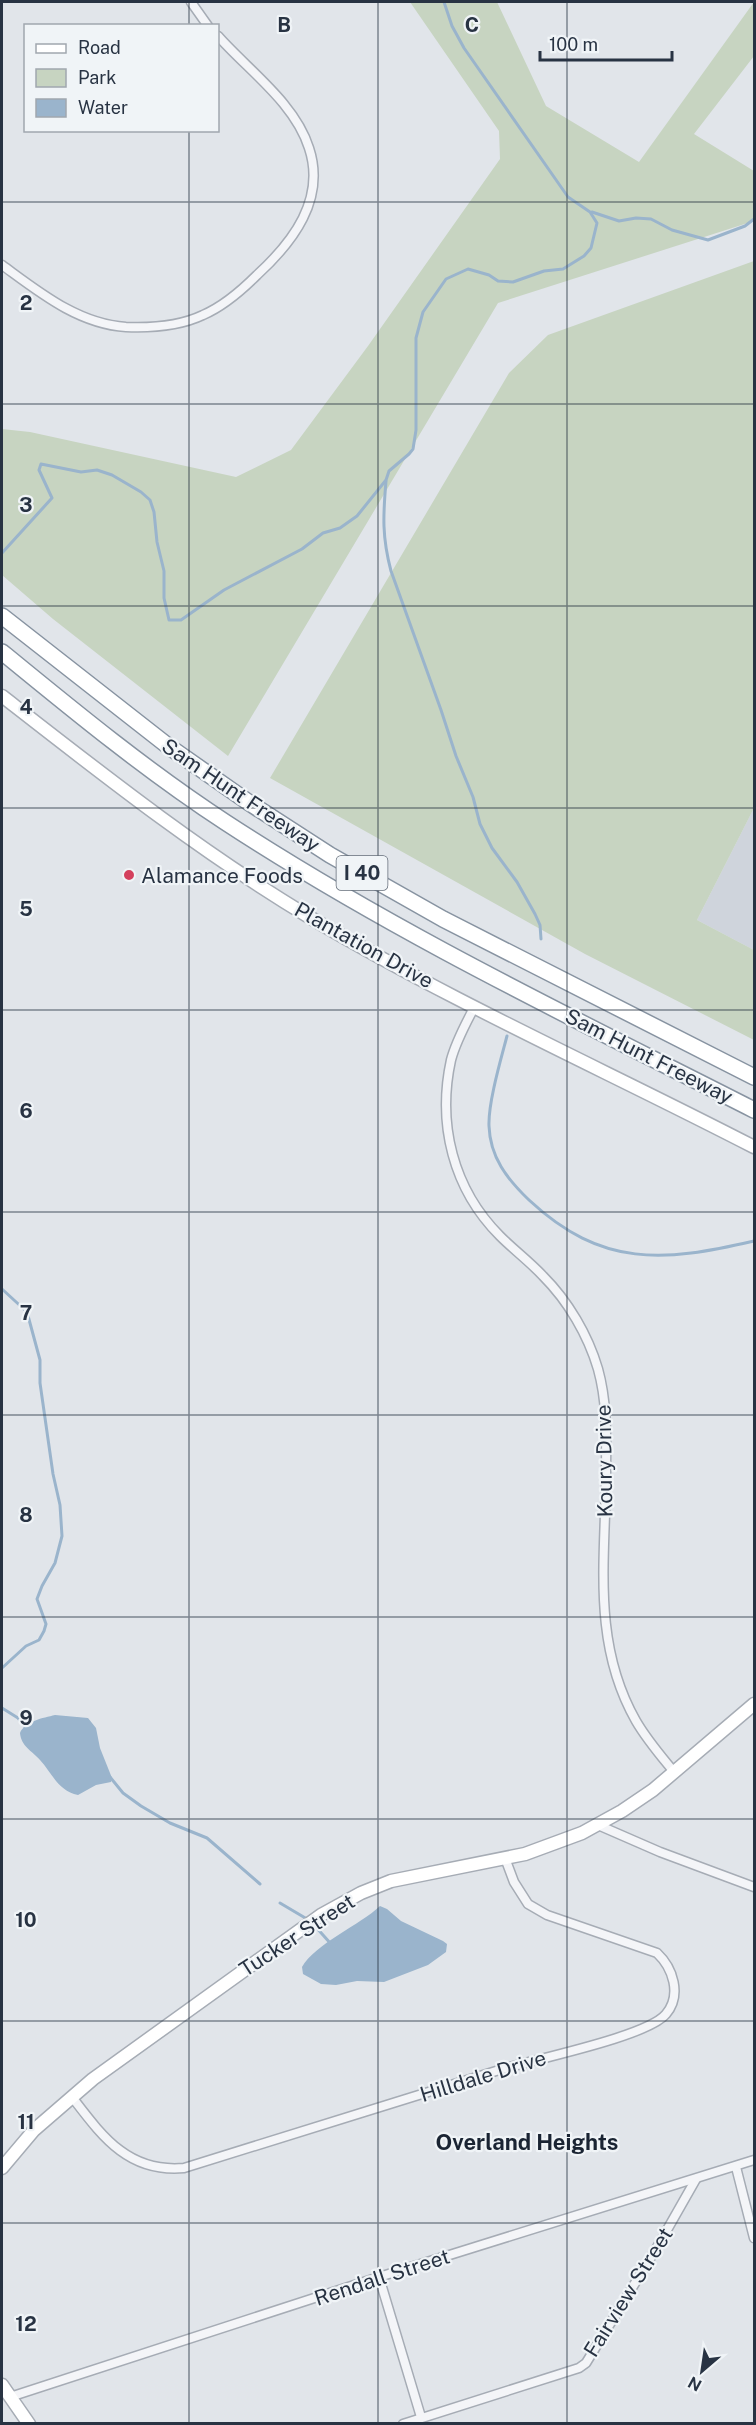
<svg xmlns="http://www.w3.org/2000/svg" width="756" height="2425" viewBox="0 0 756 2425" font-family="'Public Sans',sans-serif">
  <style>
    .built { fill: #cfd4dc }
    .green { fill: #c7d4c1 }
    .water { fill: #9ab4cc }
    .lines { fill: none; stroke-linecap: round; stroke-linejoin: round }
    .stream { stroke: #9ab4cc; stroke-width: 3 }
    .street-casing { stroke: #a6acb5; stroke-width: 11 }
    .secondary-casing { stroke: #a6acb5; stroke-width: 15 }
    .highway-casing { stroke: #8793a1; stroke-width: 18 }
    .street { stroke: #f4f5f8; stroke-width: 8 }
    .secondary { stroke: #fff; stroke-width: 12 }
    .highway { stroke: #fff; stroke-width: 15 }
    .grid { fill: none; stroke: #283343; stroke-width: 1.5; stroke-opacity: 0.55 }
    .poi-dot { fill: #d4405d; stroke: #f0f4f7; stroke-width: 2 }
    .labels { text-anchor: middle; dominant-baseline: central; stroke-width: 4.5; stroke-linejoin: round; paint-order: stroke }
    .shield { fill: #f0f4f7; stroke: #646d79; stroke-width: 1.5 }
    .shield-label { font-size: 20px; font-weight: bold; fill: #283343 }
    .street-label { font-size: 21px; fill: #283343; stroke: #f0f4f7 }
    .poi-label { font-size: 21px; fill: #283343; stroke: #f0f4f7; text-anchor: start }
    .neighbourhood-label { font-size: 22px; font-weight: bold; fill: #1a2433; stroke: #f0f4f7 }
    .grid-label { font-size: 20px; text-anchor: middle; font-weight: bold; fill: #283343; stroke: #f0f4f7; stroke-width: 4.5; stroke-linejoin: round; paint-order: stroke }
  </style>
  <rect width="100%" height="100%" fill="#e1e5ea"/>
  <!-- built -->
  <path class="built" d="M 754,808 L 754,950 L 697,920 Z"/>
  <!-- green -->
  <g class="green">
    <path d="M 410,2 L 497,2 L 546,106 L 639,162 L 754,2 L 754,56 L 694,134 L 754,171 L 754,221 L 498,303 L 228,756 L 53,619 L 2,575 L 2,429 L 30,432 L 236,477 L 291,450 L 368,346 L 500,159 L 499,131 Z"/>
    <path d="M 754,261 L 754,808 L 697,920 L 754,950 L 754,1040 L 585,954 L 270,778 L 509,373 L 548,335 Z"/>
  </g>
  <!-- water -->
  <g class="water">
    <path d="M 55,1715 L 88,1718 L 96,1728 L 100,1748 L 112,1778 L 111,1782 L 96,1785 L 78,1795 C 58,1791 52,1773 40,1760 C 32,1751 21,1746 20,1733 C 25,1721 43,1718 55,1715 Z"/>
    <path d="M 380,1906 L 387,1909 L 401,1921 L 443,1941 L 447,1944 L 446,1952 L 428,1965 L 384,1982 L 357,1981 L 336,1985 L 321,1984 L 303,1974 L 302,1967 C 315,1944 360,1925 380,1906 Z"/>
  </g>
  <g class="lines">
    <!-- stream -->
    <g class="stream">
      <path d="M 592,212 L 619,221 L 636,218 L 651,219 L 672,230 L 708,240 L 745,226 L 754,219"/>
      <path d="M 386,481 C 383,516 382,537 391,571 L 441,710 L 456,756 L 473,797 L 480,824 L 492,848 L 517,882 L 535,914 L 540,925 L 541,939"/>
      <path d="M 2,553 L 52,498 L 39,470 L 41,464 L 81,472 L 97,470 L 112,475 L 141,492 L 150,500 L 154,512 L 157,542 L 164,571 L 164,598 L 169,620 L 181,620 L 224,590 L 302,549 L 323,533 L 340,528 L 357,516 L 386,480 L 389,471 L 409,454 L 413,449 L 416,430 L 416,338 L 423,312 L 446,279 L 468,269 L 489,275 L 498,281 L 513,282 L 544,271 L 563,269 L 584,256 L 591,248 L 597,223 L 590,212 L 568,197 L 464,48 L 452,26 L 444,2"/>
      <path d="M 507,1036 C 501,1059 488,1103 489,1126 C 490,1157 507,1179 529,1200 C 602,1268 664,1262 754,1241"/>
      <path d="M 2,1289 L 27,1312 L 40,1360 L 40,1383 L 53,1474 L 60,1505 L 62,1536 L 55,1563 L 42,1586 L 37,1599 L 46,1624 L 44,1631 L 39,1640 L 26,1646 L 2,1668"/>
      <path d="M 2,1708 L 18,1718 L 26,1728"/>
      <path d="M 110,1777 L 123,1793 L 141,1806 L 170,1823 L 207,1838 L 260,1884"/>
      <path d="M 280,1903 L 307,1919"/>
      <path d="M 315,1926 L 331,1944"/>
    </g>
    <!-- street casing -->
    <g class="street-casing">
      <g id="street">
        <path d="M 191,2 L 208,26"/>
        <path d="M 2,265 C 39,292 78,324 126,327 C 151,328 180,326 203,315 C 224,306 241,291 257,275 C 293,242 326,199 309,148 C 295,103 248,70 218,36"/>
        <path d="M 475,1006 C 466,1023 456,1041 451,1060 C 437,1124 453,1189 500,1236 C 514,1250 530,1262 543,1276 C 568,1301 588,1335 598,1369 C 608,1405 606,1441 606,1478 C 605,1562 592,1644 636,1721 C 647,1740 661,1756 674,1772"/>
        <path d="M 598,1825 L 660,1852 L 754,1887"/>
        <path d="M 72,2097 C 102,2136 128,2173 184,2168 C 288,2136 392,2103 496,2071 C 530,2060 647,2037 666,2014 C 682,1995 673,1968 657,1953 L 547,1915 L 528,1904 L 514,1882 L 505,1858"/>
        <path d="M 736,2167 L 754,2238"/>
        <path d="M 379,2277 L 421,2417"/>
        <path d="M 10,2397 L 379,2277 L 754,2160"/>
        <path d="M 403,2424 L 579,2368 L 586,2363 L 659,2244 L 696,2179"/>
      </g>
    </g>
    <!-- secondary casing -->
    <g class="secondary-casing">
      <g id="secondary">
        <path d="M 2,696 C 102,774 202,853 311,918 C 454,1003 607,1071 754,1147"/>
        <path d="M 2,2168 L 34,2130 L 93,2079 L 321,1915 L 361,1893 L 391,1881 L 525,1854 L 582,1833 L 622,1811 L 653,1790 L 754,1704"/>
        <path d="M 2,2385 L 29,2424"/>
      </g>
    </g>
    <!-- highway casing -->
    <g class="highway-casing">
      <g id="highway">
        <path d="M 2,616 L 168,746 L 248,802 L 330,855 L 443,919 L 754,1077"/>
        <path d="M 2,652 C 74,711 147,771 225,822 C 393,932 575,1019 754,1110"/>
      </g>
    </g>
    <!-- street -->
    <use href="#street" class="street"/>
    <!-- secondary -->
    <use href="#secondary" class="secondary"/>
    <!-- highway -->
    <use href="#highway" class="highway"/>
  </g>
  <!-- grid -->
  <path class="grid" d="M 189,2 L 189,26M 378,2 L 378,2424M 567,2 L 567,2424M 189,130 L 189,2424M 2,202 L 754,202M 2,404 L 754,404M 2,606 L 754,606M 2,808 L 754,808M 2,1010 L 754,1010M 2,1212 L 754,1212M 2,1415 L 754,1415M 2,1617 L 754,1617M 2,1819 L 754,1819M 2,2021 L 754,2021M 2,2223 L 754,2223"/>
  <!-- markers -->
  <circle class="poi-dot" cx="129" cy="875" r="6"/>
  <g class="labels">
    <!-- shield labels -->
    <rect class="shield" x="336.5" y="856" width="51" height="34" rx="4.5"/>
    <g class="shield-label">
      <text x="362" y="873">I 40</text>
    </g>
    <!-- street labels -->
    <g class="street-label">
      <text transform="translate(241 795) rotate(34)">Sam Hunt Freeway</text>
      <text transform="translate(364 945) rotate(29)">Plantation Drive</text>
      <text transform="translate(649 1056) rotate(27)">Sam Hunt Freeway</text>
      <text transform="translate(604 1461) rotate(-91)">Koury Drive</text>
      <text transform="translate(297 1935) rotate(-33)">Tucker Street</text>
      <text transform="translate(483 2076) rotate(-17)">Hilldale Drive</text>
      <text transform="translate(382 2277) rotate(-18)">Rendall Street</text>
      <text transform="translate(628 2292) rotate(-58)">Fairview Street</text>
    </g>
    <!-- poi labels -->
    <g class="poi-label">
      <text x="141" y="875">Alamance Foods</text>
    </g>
    <!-- neighbourhood labels -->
    <g class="neighbourhood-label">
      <text x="527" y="2142">Overland Heights</text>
    </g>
  </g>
  <g class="grid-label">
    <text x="284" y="32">B</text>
    <text x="472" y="32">C</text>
    <text x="26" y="310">2</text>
    <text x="26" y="512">3</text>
    <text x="26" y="714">4</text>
    <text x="26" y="916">5</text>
    <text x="26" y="1118">6</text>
    <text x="26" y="1320">7</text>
    <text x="26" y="1522">8</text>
    <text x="26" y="1725">9</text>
    <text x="26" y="1927">10</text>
    <text x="26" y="2129">11</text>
    <text x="26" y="2331">12</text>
  </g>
  <!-- border -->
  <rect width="756" height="2425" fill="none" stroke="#283343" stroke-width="6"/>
  <!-- legend -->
  <rect x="24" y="24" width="195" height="108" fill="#f0f4f7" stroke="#a0a7af" stroke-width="1.5"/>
  <rect x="36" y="44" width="30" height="9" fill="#ffffff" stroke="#a0a7af" stroke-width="1.5"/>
  <text x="78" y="54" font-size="18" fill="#283343">Road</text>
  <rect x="36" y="69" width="30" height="18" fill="#c7d4c1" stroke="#a0a7af" stroke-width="1.5"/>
  <text x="78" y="84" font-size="18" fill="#283343">Park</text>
  <rect x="36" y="99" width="30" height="18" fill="#9ab4cc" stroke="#a0a7af" stroke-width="1.5"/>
  <text x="78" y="114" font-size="18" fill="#283343">Water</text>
  <!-- north arrow -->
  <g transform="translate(702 2371) rotate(209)" stroke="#f0f4f7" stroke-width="4.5" paint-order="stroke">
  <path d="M0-4.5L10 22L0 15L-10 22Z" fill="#283343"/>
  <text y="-9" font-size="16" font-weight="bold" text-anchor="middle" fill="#283343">N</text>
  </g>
  <!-- scale -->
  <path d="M540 51v9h132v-9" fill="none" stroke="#283343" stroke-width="3"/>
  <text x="549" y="51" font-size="18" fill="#283343" stroke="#f0f4f7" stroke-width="4.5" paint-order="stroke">100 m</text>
</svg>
